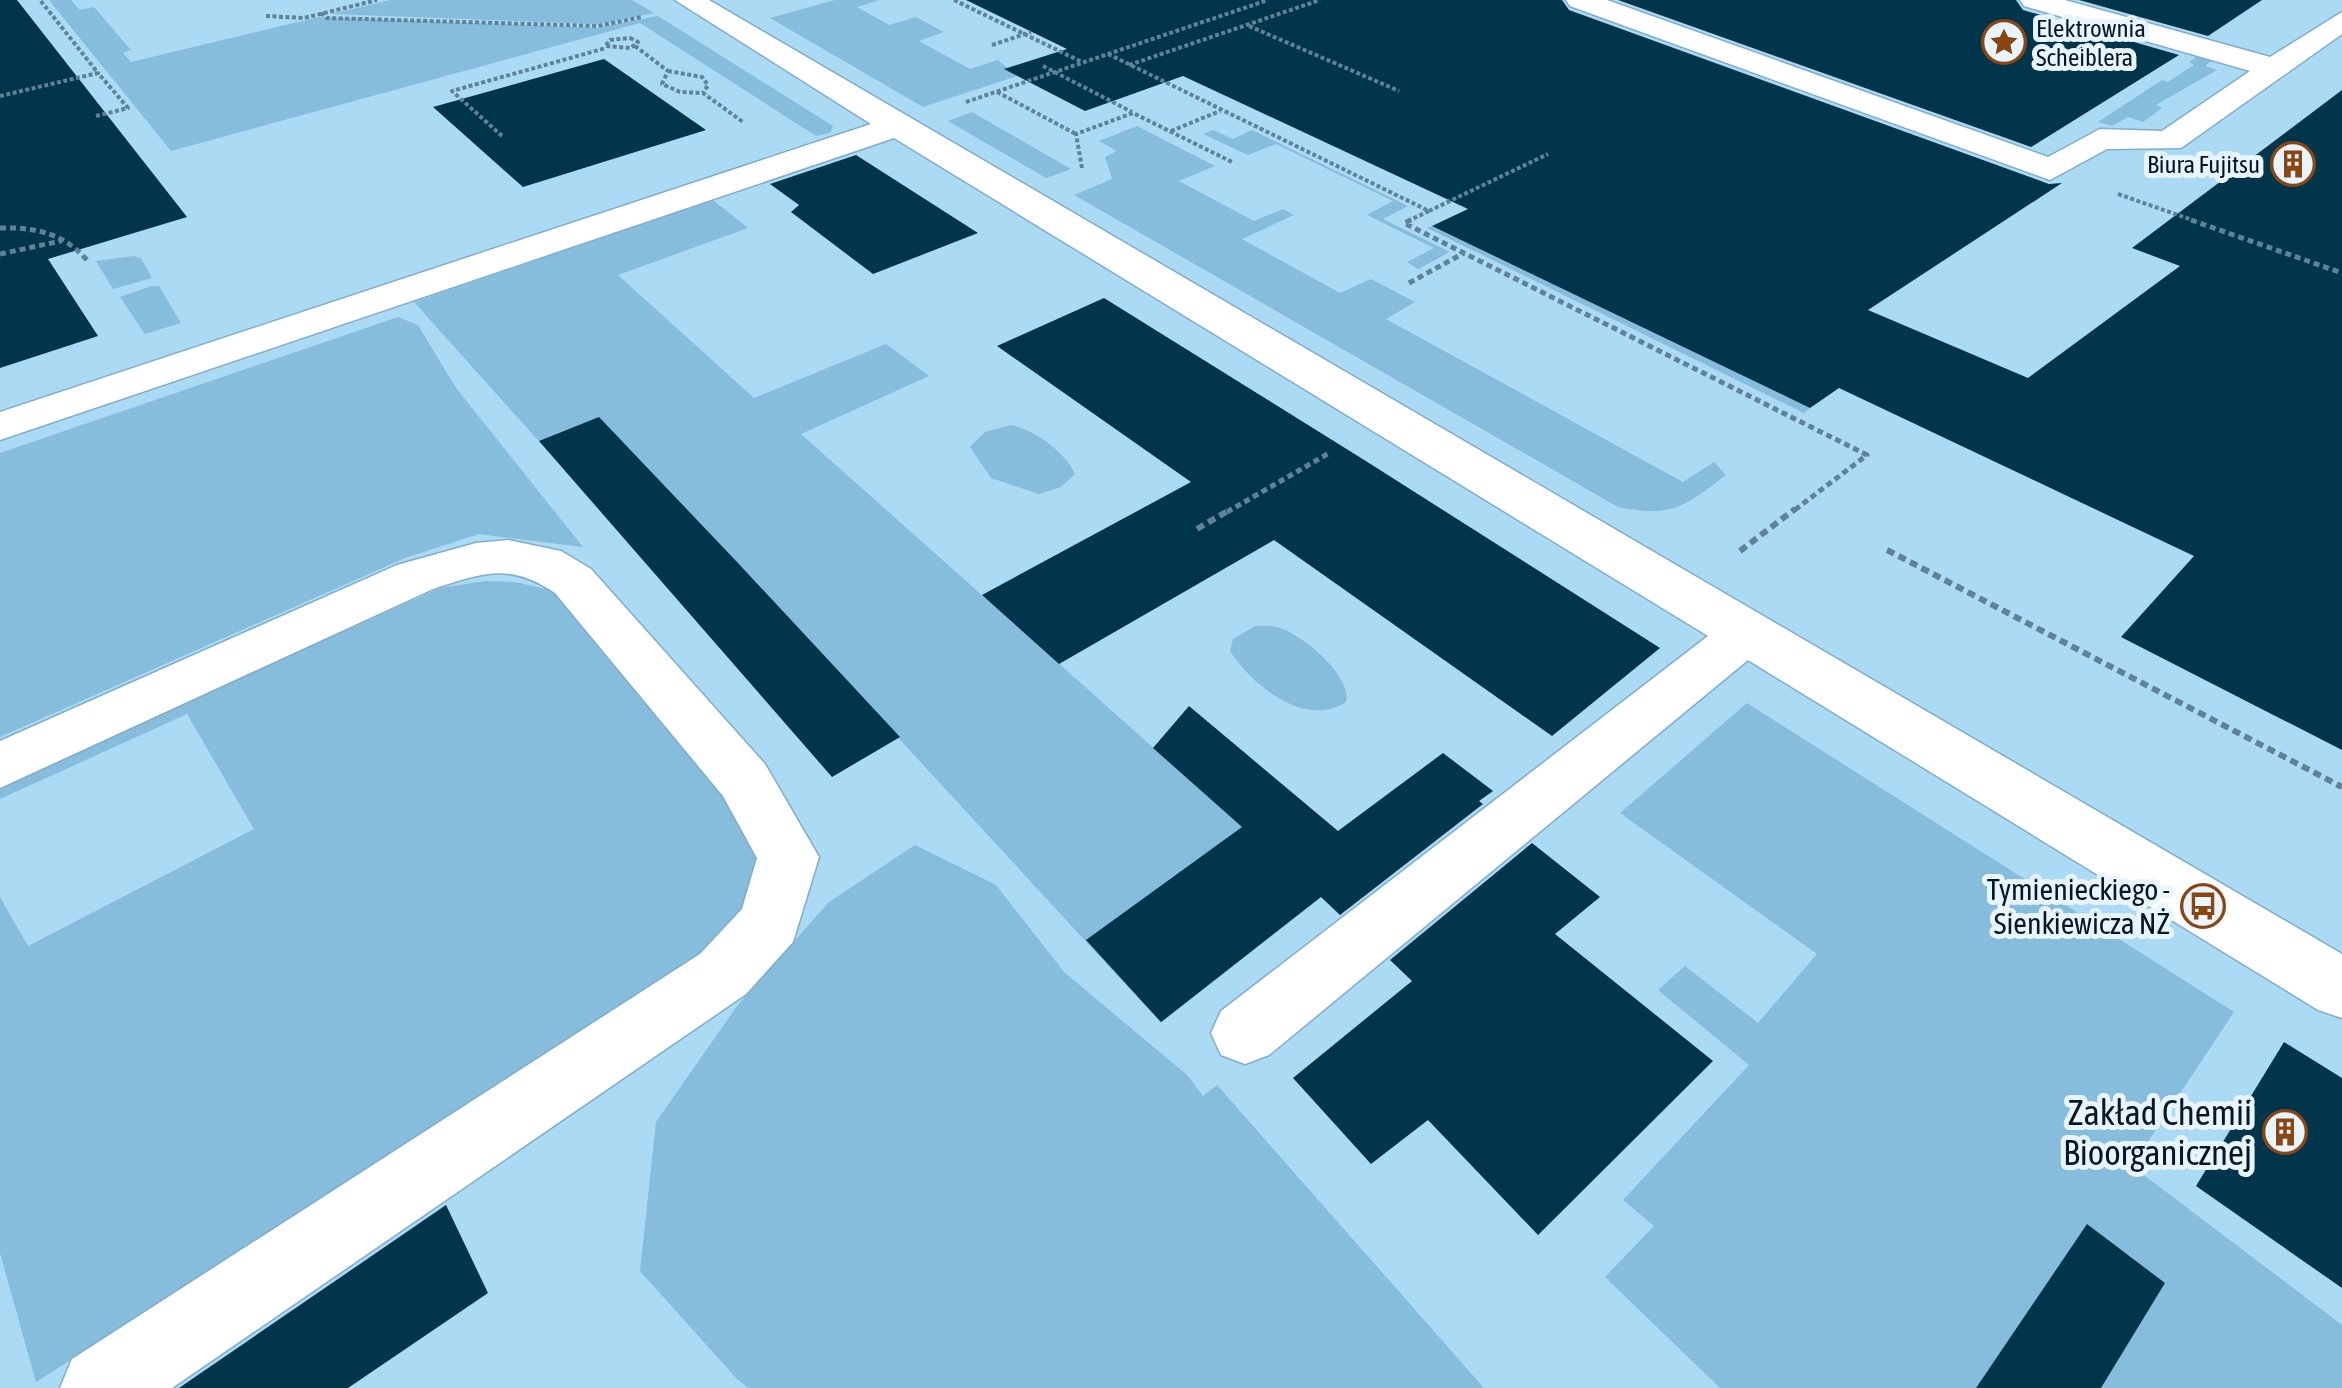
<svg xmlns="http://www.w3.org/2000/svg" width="2342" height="1388" viewBox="0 0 2342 1388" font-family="'Asap Condensed',sans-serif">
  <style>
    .green { fill: #86bcdc }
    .building { fill: #01354c }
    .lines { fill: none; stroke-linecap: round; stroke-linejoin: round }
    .minor-casing { stroke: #80adc7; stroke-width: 3 }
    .path-far2 { stroke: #608296; stroke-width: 4; stroke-dasharray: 4 2.5; stroke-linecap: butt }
    .path-far1 { stroke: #608296; stroke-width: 5; stroke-dasharray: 6 4; stroke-linecap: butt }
    .path { stroke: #608296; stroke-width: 6; stroke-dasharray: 8 5; stroke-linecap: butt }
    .minor { fill: #fff; fill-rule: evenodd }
    .labels { text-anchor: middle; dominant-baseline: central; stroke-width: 10; stroke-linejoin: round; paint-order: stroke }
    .far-poi-label { font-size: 25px; fill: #061822; stroke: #e8f5fe; text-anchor: start }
    .poi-label { font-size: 30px; fill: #061822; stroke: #e8f5fe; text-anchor: end }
    .near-poi-label { font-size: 35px; fill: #061822; stroke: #e8f5fe; text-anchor: end }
  </style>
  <rect width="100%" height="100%" fill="#abdaf5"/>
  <!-- green -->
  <g class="green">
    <path d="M 49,0 L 71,0 L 80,10 L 94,7 L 131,50 L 123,53 L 131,62 L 319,17 L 597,28 L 658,16 L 833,126 L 830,133 L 816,136 L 640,23 L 171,151 Z"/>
    <path d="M 390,0 L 632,0 L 654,13 L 598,24 L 331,14 Z"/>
    <path d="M 835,0 L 880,0 L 857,7 L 889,25 L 916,17 L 944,32 L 919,41 L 970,69 L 998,60 L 1017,76 L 923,107 L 770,18 Z"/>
    <path d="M 2196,57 L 2211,61 L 2205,66 L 2217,70 L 2156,105 L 2162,108 L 2143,122 L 2128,117 L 2112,126 L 2098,122 L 2162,80 L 2168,82 L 2194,65 L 2189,62 Z"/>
    <path d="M 972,112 L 1071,169 L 1046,178 L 948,121 Z"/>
    <path d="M 1137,126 L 1215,166 L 1179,181 L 1254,221 L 1283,209 L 1294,215 L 1242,239 L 1340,293 L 1371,279 L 1415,302 L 1386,319 L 1683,482 L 1714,462 L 1726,475 C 1684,507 1672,518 1618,507 L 1074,195 L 1112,179 L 1105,157 L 1117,151 L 1099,141 Z"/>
    <path d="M 1213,130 L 1233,139 L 1252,130 L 1408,206 L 1383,219 L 1450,252 L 1418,269 L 1407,262 L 1434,248 L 1367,215 L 1393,201 L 1276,144 L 1248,155 L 1203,134 Z"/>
    <path d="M 713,200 L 748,228 L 618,275 L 754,398 L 886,344 L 929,376 L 801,434 L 1321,897 L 1161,1023 L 737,563 L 615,526 L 414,302 Z"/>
    <path d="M 1432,226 L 1810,408 L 1804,413 L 1427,228 Z"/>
    <path d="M 134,256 L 141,258 L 152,278 L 113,289 L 96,261 Z"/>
    <path d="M 152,286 L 159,286 L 181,323 L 145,334 L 120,297 Z"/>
    <path d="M 398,317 L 418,325 L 456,388 L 583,547 L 479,534 L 405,558 L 0,737 L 0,453 Z"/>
    <path d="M 1011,425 C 1035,430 1065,452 1075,474 L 1061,487 L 1039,494 L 991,478 L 970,447 L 985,432 Z"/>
    <path d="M 486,581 L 515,582 L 554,591 L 748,824 L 768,859 L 733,940 L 36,1382 L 0,1253 L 0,897 L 28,946 L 254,829 L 187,714 L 0,799 L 0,786 L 440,588 Z"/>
    <path d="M 1255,626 C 1263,626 1272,625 1280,628 C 1303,635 1353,677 1346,702 C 1305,729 1253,686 1230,651 L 1233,639 Z"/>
    <path d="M 1747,703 L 2234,1012 L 2132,1166 L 2342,1325 L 2342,1388 L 2101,1388 L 2165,1283 L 2087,1224 L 1976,1388 L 1720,1388 L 1605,1277 L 1654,1226 L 1623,1200 L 1749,1065 L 1658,990 L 1685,966 L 1758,1023 L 1817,954 L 1620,813 Z"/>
    <path d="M 915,845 L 996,885 L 1064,972 L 1187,1075 L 1203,1096 L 1217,1085 L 1484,1388 L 748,1388 L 737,1379 L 640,1271 L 656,1122 L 737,1006 L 829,902 Z"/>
  </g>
  <!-- building -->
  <g class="building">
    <path d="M 0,0 L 17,0 L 187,217 L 48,259 L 98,336 L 0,368 Z"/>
    <path d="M 966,0 L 1562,0 L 1569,10 L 2049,184 L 2062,183 L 1868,310 L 2028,378 L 2180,266 L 2132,248 L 2342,90 L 2342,750 L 2121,637 L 2194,556 L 1839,388 L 1810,408 L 1432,226 L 1468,209 L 1183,76 L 1085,111 L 1004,69 L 1067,49 Z"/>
    <path d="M 1618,0 L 2016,0 L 2023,10 L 2179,55 L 2031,147 Z"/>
    <path d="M 2079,0 L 2262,0 L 2208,36 Z"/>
    <path d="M 604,59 L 706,130 L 523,187 L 433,107 Z"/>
    <path d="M 856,155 L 978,233 L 873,274 L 791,212 L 799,205 L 770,184 Z"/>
    <path d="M 1104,298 L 1369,463 L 1660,648 L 1552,736 L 1274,540 L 1059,664 L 982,595 L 1191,482 L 997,346 Z"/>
    <path d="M 599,417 L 737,562 L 900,737 L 832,777 L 539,441 Z"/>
    <path d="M 1189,706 L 1338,831 L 1443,753 L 1493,791 L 1479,801 L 1483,804 L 1340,915 L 1321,897 L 1161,1022 L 1086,940 L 1242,827 L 1153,748 Z"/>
    <path d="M 1532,843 L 1600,897 L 1555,934 L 1713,1061 L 1538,1235 L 1428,1120 L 1371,1164 L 1293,1078 L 1412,981 L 1390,960 Z"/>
    <path d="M 2284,1042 L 2342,1078 L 2342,1288 L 2196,1186 Z"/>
    <path d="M 446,1205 L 488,1293 L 348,1388 L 179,1388 Z"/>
    <path d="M 2087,1224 L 2165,1283 L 2101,1388 L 1976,1388 Z"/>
  </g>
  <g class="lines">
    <!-- minor casing -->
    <g class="minor-casing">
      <g id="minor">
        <path d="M 675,0 L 709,0 L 2342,954 L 2342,1018 L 2318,1010 L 1748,660 L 1269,1055 L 1245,1064 L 1221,1055 L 1211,1033 L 1221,1011 L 1708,636 L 894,138 L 0,440 L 0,412 L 871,124 Z"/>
        <path d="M 1566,0 L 1607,0 L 2048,157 L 2100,129 L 2162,131 L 2250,71 L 2024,6 L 2020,0 L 2065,0 L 2270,57 L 2342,12 L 2342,34 L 2181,148 L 2107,149 L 2050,180 L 1570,6 Z"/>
        <path d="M 508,540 L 561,551 L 591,569 L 765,764 L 819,857 L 793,942 L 746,994 L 172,1388 L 60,1388 L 72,1359 L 700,954 L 742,909 L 757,858 L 723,796 L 555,593 C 510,562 482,573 433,589 L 0,788 L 0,741 L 397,565 L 476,543 Z"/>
      </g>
    </g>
    <!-- path-far2 -->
    <g class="path-far2">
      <path d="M 954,0 L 1082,62"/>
      <path d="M 321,13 L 327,18 L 598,26 L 642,17"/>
      <path d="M 266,16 L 304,18 L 377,0"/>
      <path d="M 1249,26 L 1399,91"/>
      <path d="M 630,38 L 638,42 L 631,48 L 605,46 L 610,40 Z"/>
      <path d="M 992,45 L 1031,32"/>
      <path d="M 635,46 L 668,71 L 662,84 L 680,92 L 703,93 L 743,122"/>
      <path d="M 1108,54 L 1429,211 L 1406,222"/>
      <path d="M 1129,65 L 1320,0"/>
      <path d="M 1043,66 L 1132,112"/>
      <path d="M 668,71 L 702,77 L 708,85 L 703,93"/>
      <path d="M 997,92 L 1076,134"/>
      <path d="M 0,96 L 98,73 L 40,0"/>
      <path d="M 966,102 L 1268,0"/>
      <path d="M 96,116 L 128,108 L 98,73"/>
      <path d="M 1171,131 L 1220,111"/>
      <path d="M 502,136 L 452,91 L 606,48"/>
      <path d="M 1082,168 L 1076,134 L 1133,113 L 1234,163"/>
      <path d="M 2118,194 L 2198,222"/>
      <path d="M 1429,211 L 1548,154"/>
    </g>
    <!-- path-far1 -->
    <g class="path-far1">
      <path d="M 1411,220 L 1404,223 L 1867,455 L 1792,512"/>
      <path d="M 2191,220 L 2342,273"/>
      <path d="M 0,228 C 35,227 63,233 87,260"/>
      <path d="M 0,254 L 61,241"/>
      <path d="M 1409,283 L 1464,253"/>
      <path d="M 1227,512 L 1331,452"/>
    </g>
    <!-- path -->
    <g class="path">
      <path d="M 1197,529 L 1231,509"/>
      <path d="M 1887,550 L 2342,787"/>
      <path d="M 1740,551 L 1795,509"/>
    </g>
    <!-- minor -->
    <use href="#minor" class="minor"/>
  </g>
  <!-- icons -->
  <defs>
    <g id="sight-ring" transform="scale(2.25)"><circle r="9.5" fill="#e8f5fe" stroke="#884712" stroke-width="1.5"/><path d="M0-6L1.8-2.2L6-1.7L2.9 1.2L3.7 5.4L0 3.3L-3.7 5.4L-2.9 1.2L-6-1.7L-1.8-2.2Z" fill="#884712"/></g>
    <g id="building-ring" transform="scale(2.25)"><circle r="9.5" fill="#e8f5fe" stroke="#884712" stroke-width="1.5"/><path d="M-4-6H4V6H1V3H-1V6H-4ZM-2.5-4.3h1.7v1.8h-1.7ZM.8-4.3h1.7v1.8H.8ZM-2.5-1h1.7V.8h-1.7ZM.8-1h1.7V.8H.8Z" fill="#884712"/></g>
    <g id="bus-ring" transform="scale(2.25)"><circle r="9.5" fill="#e8f5fe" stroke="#884712" stroke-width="1.5"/><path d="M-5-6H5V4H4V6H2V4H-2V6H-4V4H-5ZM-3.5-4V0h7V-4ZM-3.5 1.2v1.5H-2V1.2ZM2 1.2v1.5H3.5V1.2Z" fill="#884712"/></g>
  </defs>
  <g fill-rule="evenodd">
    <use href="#sight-ring" x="2004" y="42"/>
    <use href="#building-ring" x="2293" y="164"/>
    <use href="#bus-ring" x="2203" y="906"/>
    <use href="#building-ring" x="2285" y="1132"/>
  </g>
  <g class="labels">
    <!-- far-poi labels -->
    <g class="far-poi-label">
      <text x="2036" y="28">Elektrownia<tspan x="2036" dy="29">Scheiblera</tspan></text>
      <text x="2260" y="164" text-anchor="end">Biura Fujitsu</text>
    </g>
    <!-- poi labels -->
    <g class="poi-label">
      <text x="2170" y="889">Tymienieckiego -<tspan x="2170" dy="34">Sienkiewicza NŻ</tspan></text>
    </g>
    <!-- near-poi labels -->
    <g class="near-poi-label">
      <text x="2252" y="1112">Zakład Chemii<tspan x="2252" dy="40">Bioorganicznej</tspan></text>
    </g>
  </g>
</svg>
